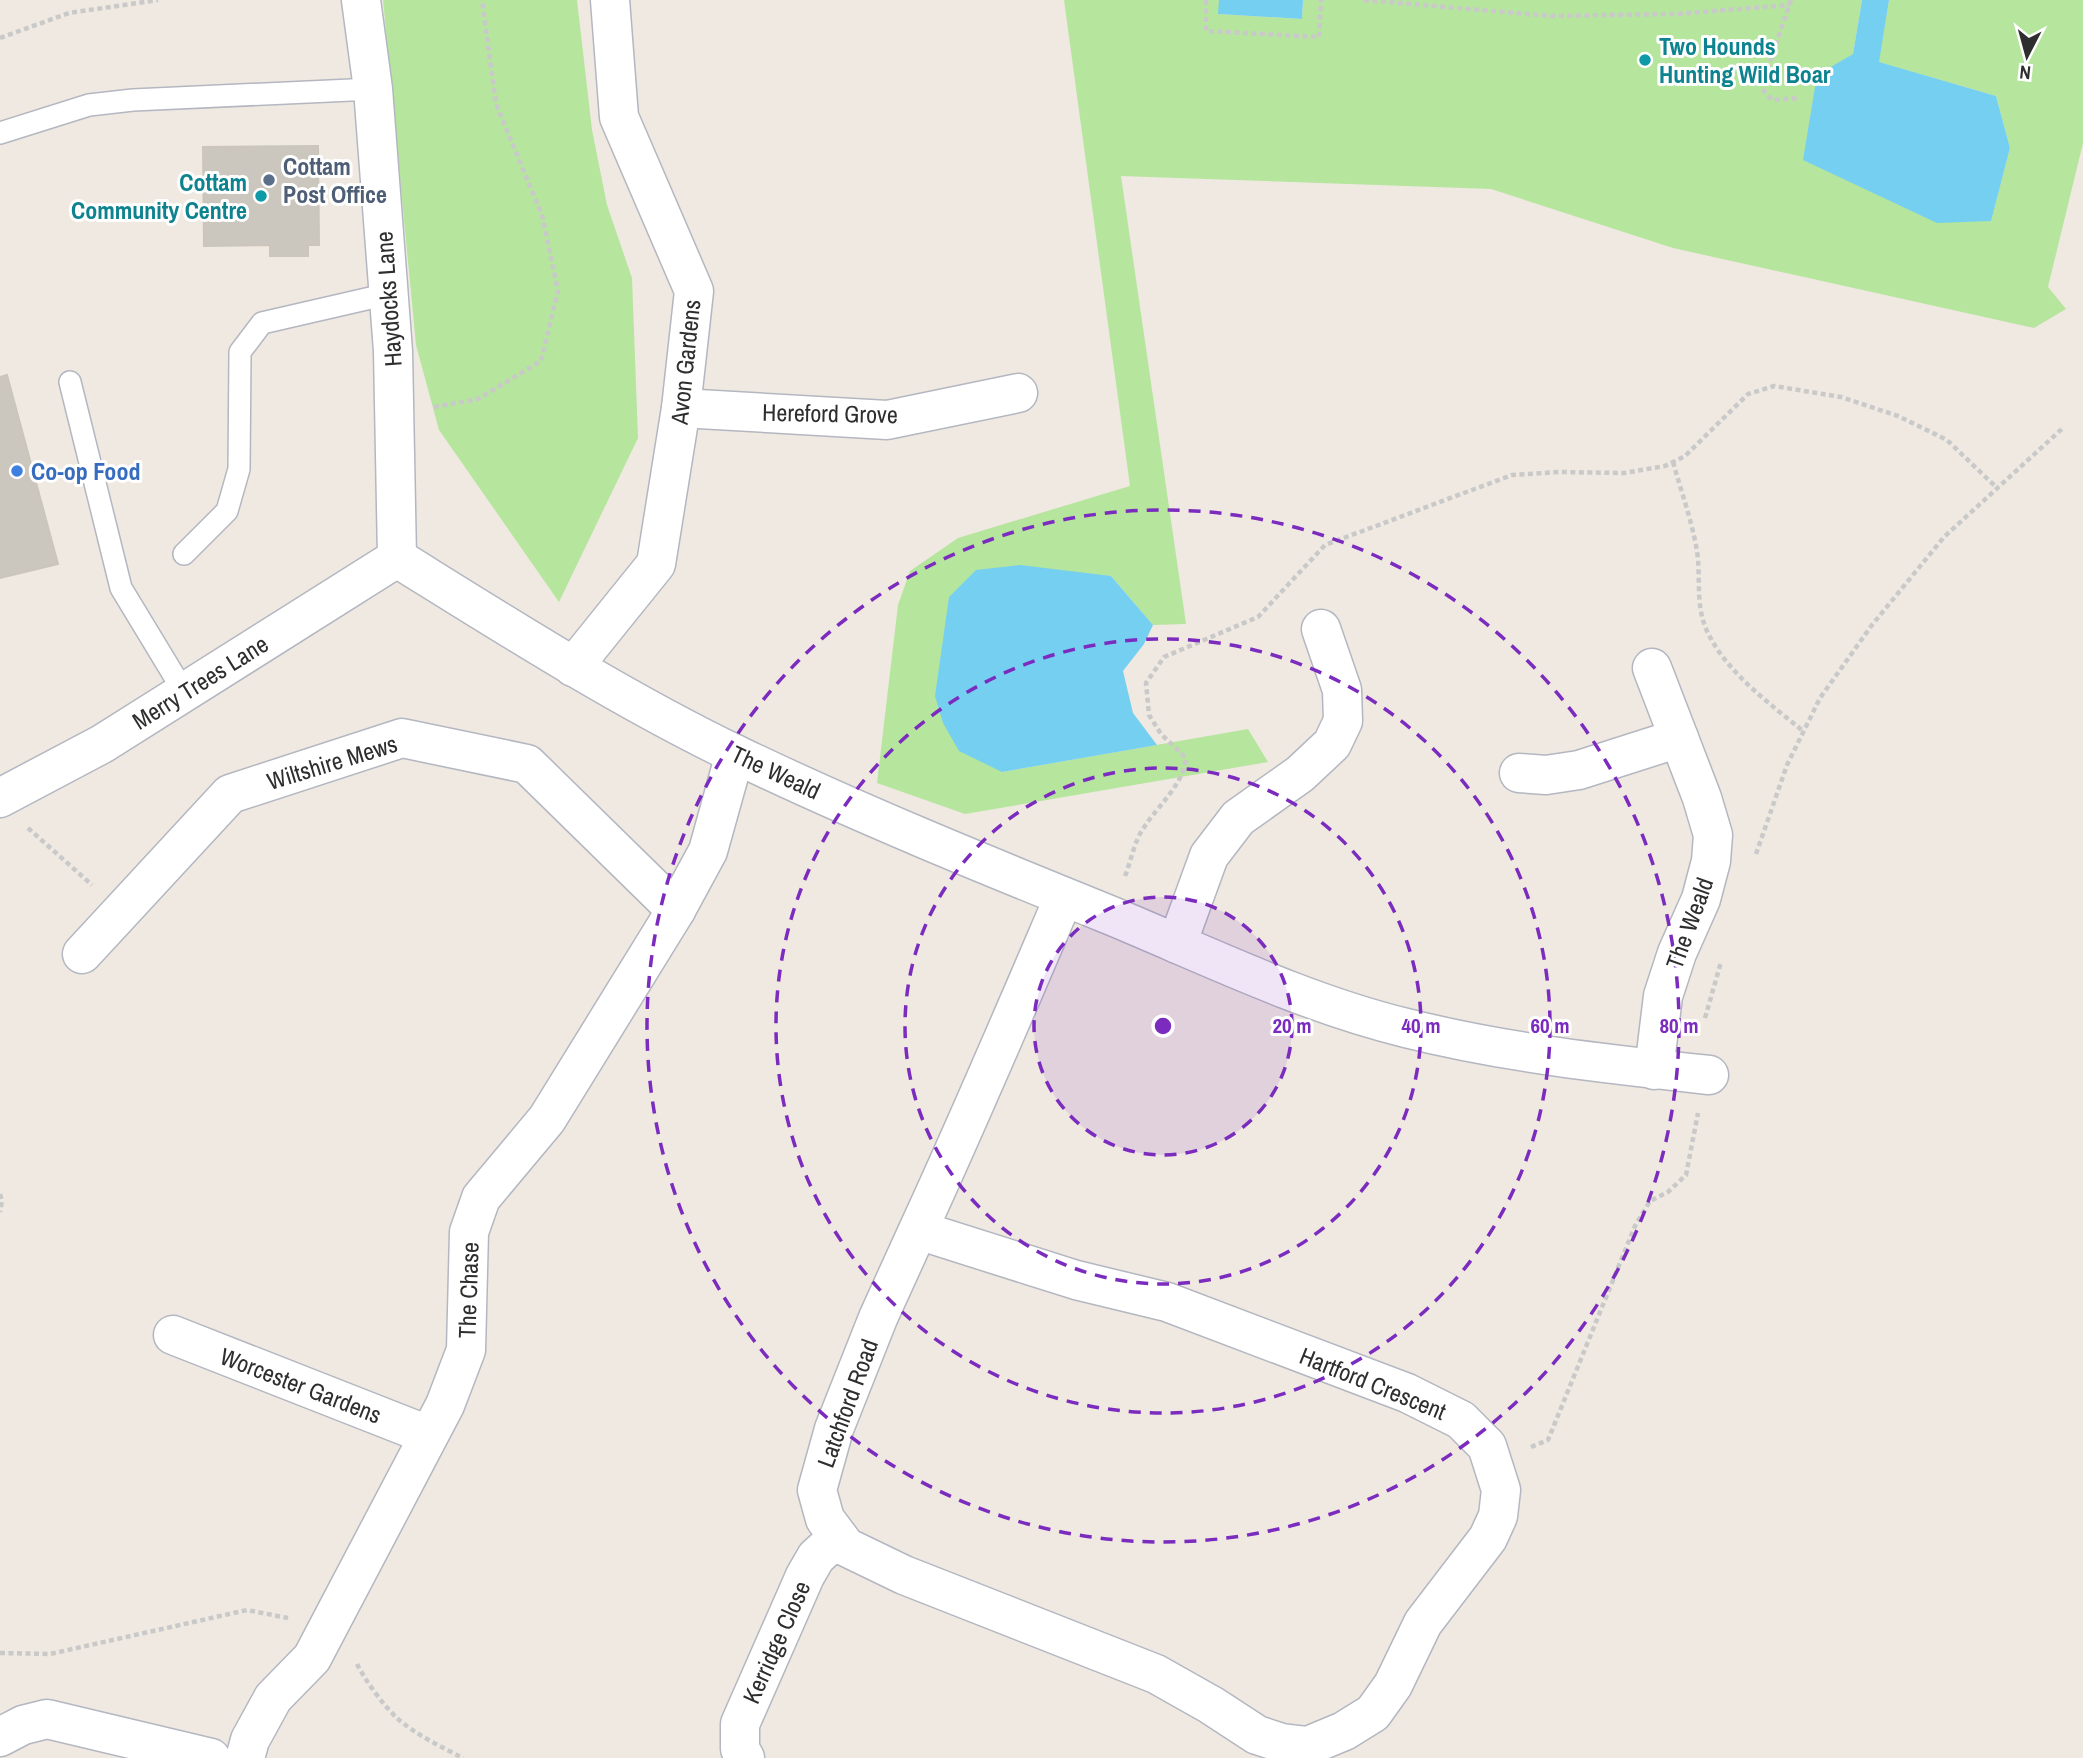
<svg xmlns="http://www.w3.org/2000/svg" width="2083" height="1758" viewBox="0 0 2083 1758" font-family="'Archivo Narrow',sans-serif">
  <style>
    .green { fill: #b6e59e }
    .water { fill: #75cff0 }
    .building { fill: #cbc7bf; stroke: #cbc5ba; stroke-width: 2 }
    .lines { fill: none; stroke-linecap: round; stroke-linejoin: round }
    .lane-casing { stroke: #b4b7c1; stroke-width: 24 }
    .street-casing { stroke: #b4b7c1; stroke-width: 41 }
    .secondary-casing { stroke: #b4b7c1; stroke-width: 41 }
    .path { stroke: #c9c9c9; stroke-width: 4.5; stroke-dasharray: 5 3.5; stroke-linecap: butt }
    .lane { stroke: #fff; stroke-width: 21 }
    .street { stroke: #fff; stroke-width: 38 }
    .secondary { stroke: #fff; stroke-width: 38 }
    .ring { fill: none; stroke: #7b2cbf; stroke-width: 3.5; stroke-dasharray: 12 9 }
    .culture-dot { fill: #0f9aa8; stroke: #fff; stroke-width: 2.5 }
    .service-dot { fill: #5c6f8a; stroke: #fff; stroke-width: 2.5 }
    .shop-dot { fill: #3f7fe0; stroke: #fff; stroke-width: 2.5 }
    .labels { text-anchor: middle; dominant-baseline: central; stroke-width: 6; stroke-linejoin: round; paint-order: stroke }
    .culture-label { font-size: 24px; font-weight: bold; fill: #0d838f; stroke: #fff; text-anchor: start }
    .service-label { font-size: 24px; font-weight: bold; fill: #4e5e75; stroke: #fff; text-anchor: start }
    .street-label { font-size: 24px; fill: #2e2e2e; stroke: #fff }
    .shop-label { font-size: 24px; font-weight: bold; fill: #366cbe; stroke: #fff; text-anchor: start }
    .centre { fill: #7b2cbf; stroke: #fff; stroke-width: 3.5 }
    .ring-label { font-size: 21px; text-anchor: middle; font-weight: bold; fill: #7b2cbf; stroke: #fff; stroke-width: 6; stroke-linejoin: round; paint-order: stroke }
  </style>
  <rect width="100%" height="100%" fill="#efe9e1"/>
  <!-- green -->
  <g class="green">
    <path d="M 383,0 L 577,0 L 592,130 L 607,205 L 632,278 L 638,438 L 559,602 L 439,430 L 416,345 Z"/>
    <path d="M 1064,0 L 1219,0 L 1219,14 L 1302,19 L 1303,0 L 1862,0 L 1853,54 L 1991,220 L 2010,148 L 1996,96 L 1878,62 L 1889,0 L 2083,0 L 2083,143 L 2048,287 L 2066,309 L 2034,328 L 1673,248 L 1491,189 L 1121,176 L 1186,624 L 1153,625 L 1111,576 L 1002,772 L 1248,729 L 1268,762 L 965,814 L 877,783 L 898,605 L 910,571 L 958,538 L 1130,486 Z"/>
  </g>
  <!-- water -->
  <g class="water">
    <path d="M 1219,0 L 1303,0 L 1302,19 L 1218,14 Z"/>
    <path d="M 1862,0 L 1889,0 L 1879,62 L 1996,96 L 2010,148 L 1991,221 L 1937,223 L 1803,160 L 1817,75 L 1853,54 Z"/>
    <path d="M 1020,565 L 1111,576 L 1153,625 L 1144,644 L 1123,671 L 1133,713 L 1157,745 L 1002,772 L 959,751 L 943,723 L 935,696 L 949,597 L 976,570 Z"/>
  </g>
  <!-- building -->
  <g class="building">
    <path d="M 318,146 L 319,245 L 308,245 L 308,256 L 270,256 L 270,245 L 204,246 L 203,147 Z"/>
    <path d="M 7,375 L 58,564 L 0,578 L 0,377 Z"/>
  </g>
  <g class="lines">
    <!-- lane casing -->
    <g class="lane-casing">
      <g id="lane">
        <path d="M 0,133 L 89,105 L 133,100 L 373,89"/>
        <path d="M 70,382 L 121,588 L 184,692"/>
        <path d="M 184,554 L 227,511 L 239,469 L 240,352 L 262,323 L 388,294"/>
      </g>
    </g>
    <!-- street casing -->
    <g class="street-casing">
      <g id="street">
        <path d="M 681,408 L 887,420 L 1018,393"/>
        <path d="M 397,558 C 508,627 619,698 737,755 C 860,814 986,865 1112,916 C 1208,956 1304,1003 1406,1028 C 1506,1053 1607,1064 1709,1075"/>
        <path d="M 573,667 L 656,564 L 681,408 L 694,291 L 619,117 L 610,0"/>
        <path d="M 1652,668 L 1702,798 L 1713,835 L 1711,861 L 1701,899 L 1677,953 L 1663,996 L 1654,1070"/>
        <path d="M 1519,773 L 1546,775 L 1579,770 L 1679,738"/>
        <path d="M 1177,944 L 1209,856 L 1238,818 L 1300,774 L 1332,744 L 1343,721 L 1342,690 L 1321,629"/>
        <path d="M 82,954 L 230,794 L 402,738 L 527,764 L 676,910"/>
        <path d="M 918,1230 L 1076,1280 L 1167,1302 L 1407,1393 L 1461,1420 L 1487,1446 L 1501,1490 L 1498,1516 L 1488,1538 L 1423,1623 L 1393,1685 L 1373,1713 L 1344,1731 L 1308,1746 L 1282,1743 L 1257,1735 L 1211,1705 L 1156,1674 L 904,1575 L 846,1547 L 825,1519 L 817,1490 L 834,1429 L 878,1318 L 918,1230 C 969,1120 1016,1009 1064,897"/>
        <path d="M 173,1335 L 428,1435"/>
        <path d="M 0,1737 L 23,1725 L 47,1719 L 211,1758"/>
        <path d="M 245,1758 L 250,1740 L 273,1698 L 312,1658 L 445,1405 L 466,1350 L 469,1232 L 481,1198 L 547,1119 L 676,910 L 708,851 L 735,754"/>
        <path d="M 745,1758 L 740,1749 L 740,1724 L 805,1576 L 816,1557 L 838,1537"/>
      </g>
    </g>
    <!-- secondary casing -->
    <g class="secondary-casing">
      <path id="secondary" d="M 0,798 L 102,744 L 397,558 L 393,351 L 373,89 L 361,0"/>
    </g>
    <!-- path -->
    <g class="path">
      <path d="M 1206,0 L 1206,31 L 1319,37 L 1321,0"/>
      <path d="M 1364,0 L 1551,16 L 1676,14 L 1790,5"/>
      <path d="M 1791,0 L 1763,82 L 1764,91 L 1772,100 L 1800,98"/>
      <path d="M 0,38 L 69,13 L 158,0"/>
      <path d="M 434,407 L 478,399 L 541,361 L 558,291 L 542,215 L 496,104 L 482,0"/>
      <path d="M 1673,462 C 1681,491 1692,521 1697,551 C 1701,578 1695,605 1707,631 C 1726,672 1769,703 1803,731"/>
      <path d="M 28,828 L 92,885"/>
      <path d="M 1756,854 L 1787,765 L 1820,698 L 1872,625 L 1944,537 L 2064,427"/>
      <path d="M 1125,876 C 1131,861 1134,842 1143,829 C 1157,806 1183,786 1186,758 L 1161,734 L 1149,715 L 1146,683 L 1164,657 L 1258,617 L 1325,545 L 1512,475 L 1559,472 L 1624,473 L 1665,466 L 1685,456 L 1748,394 L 1774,386 L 1841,397 L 1898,416 L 1947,440 L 1997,488"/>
      <path d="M 1705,1018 L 1721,962"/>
      <path d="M 0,1194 L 2,1201 L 0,1212"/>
      <path d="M 1531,1447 L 1548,1440 L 1635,1226 L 1650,1201 L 1668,1192 L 1686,1175 L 1698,1113"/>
      <path d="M 0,1653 L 50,1654 L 247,1610 L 288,1618"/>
      <path d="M 357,1664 C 365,1680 383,1705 397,1718 C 413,1733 443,1748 463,1758"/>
    </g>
    <!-- lane -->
    <use href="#lane" class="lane"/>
    <!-- street -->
    <use href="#street" class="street"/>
    <!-- secondary -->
    <use href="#secondary" class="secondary"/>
  </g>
  <!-- distance rings -->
  <circle cx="1163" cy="1026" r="129" fill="#7b2cbf" fill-opacity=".12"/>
  <g class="ring">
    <circle cx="1163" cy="1026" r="129"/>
    <circle cx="1163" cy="1026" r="258"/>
    <circle cx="1163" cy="1026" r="387"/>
    <circle cx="1163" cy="1026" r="516"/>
  </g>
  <!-- markers -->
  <g class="culture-dot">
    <circle cx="1645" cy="60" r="7"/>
    <circle cx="261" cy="196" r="7"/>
  </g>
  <circle class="service-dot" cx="269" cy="180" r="7"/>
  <circle class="shop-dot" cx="17" cy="471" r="7"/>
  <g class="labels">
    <!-- culture labels -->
    <g class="culture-label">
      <text x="1659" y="46">Two Hounds<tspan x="1659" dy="28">Hunting Wild Boar</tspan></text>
      <text x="247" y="182" text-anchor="end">Cottam<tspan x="247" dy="28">Community Centre</tspan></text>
    </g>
    <!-- service labels -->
    <g class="service-label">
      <text x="283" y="166">Cottam<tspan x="283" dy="28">Post Office</tspan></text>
    </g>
    <!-- street labels -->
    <g class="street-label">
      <text transform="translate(388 299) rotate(-94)">Haydocks Lane</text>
      <text transform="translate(685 362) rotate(-84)">Avon Gardens</text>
      <text transform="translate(830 413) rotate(1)">Hereford Grove</text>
      <text transform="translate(200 682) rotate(-32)">Merry Trees Lane</text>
      <text transform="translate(332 762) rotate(-17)">Wiltshire Mews</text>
      <text transform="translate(776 772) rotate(25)">The Weald</text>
      <text transform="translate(1689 923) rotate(-70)">The Weald</text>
      <text transform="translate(468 1290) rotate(-88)">The Chase</text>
      <text transform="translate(1373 1383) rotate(22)">Hartford Crescent</text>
      <text transform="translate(301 1385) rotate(21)">Worcester Gardens</text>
      <text transform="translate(847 1403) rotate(-70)">Latchford Road</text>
      <text transform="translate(776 1642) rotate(-66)">Kerridge Close</text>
    </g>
    <!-- shop labels -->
    <g class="shop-label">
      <text x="31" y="471">Co-op Food</text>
    </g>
  </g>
  <circle cx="1163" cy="1026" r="10" class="centre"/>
  <g class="ring-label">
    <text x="1292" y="1033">20 m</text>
    <text x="1421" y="1033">40 m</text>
    <text x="1550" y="1033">60 m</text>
    <text x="1679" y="1033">80 m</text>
  </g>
  <!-- north arrow -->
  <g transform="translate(2027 56) rotate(186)" stroke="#ffffff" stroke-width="5" paint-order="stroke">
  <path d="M0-5L12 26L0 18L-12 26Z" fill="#2e2e2e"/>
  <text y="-10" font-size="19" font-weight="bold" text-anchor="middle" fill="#2e2e2e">N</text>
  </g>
</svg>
